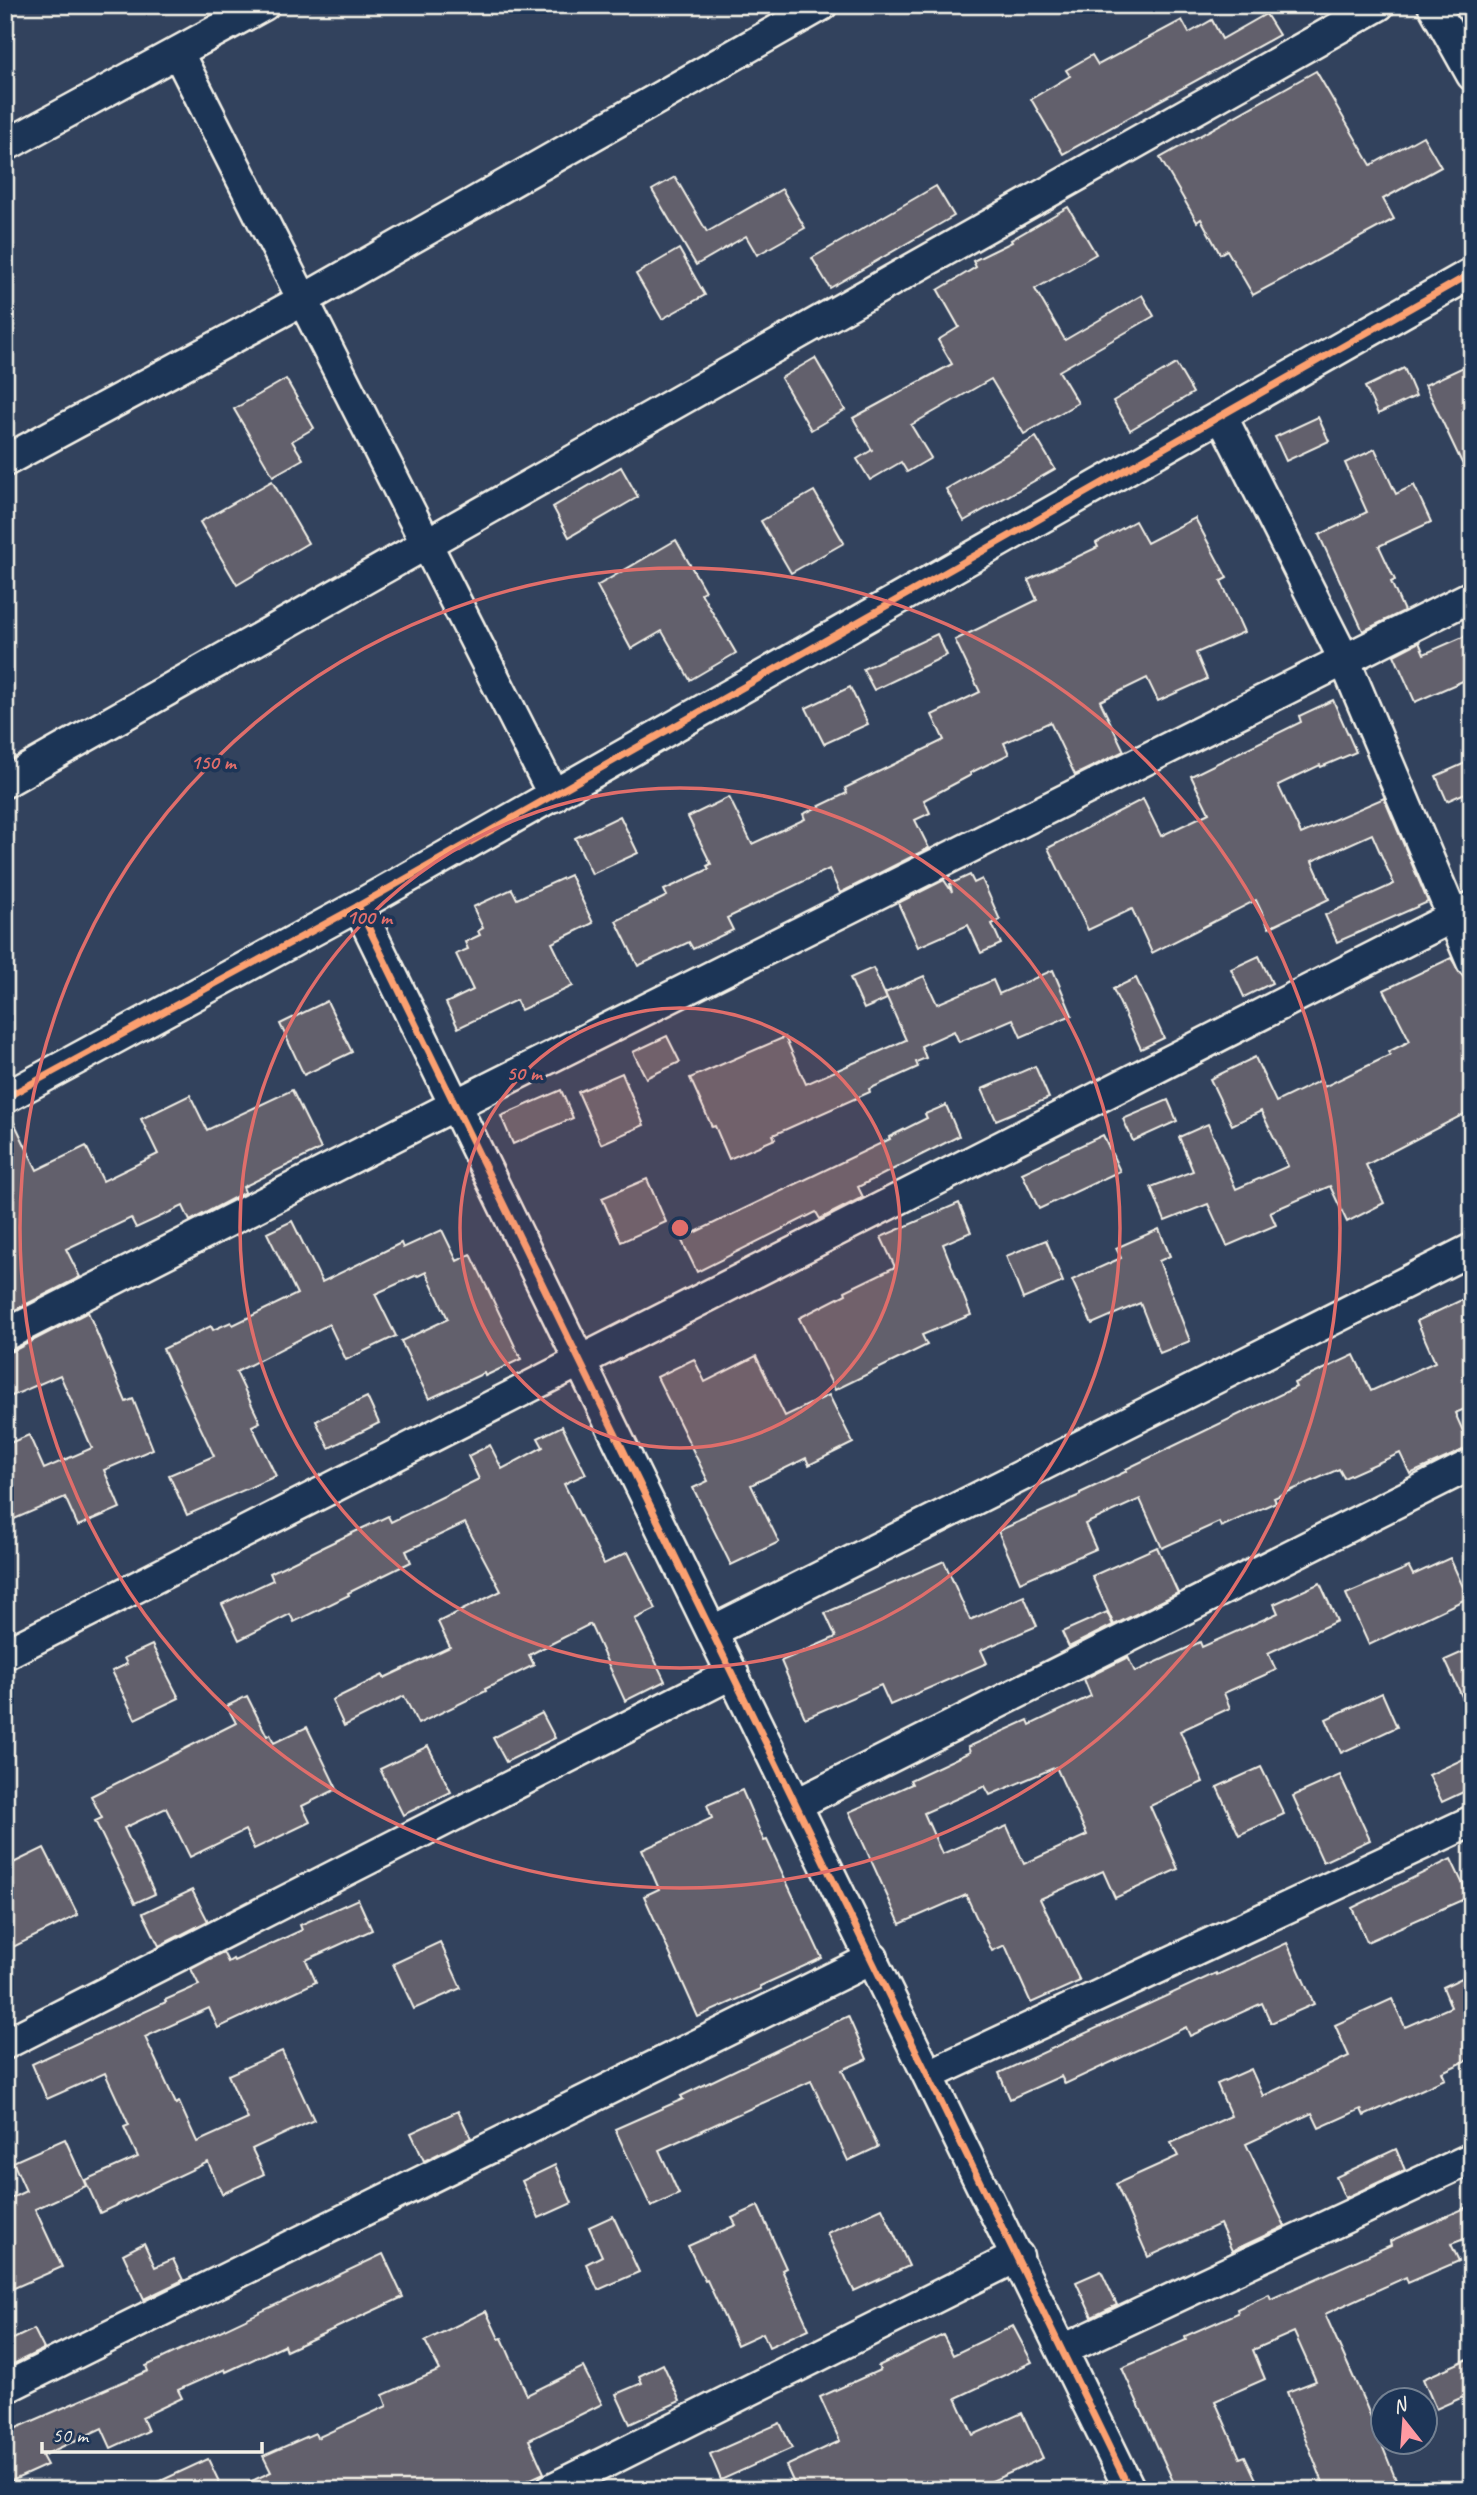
<svg xmlns="http://www.w3.org/2000/svg" width="1477" height="2495" viewBox="0 0 1477 2495" font-family="Caveat,sans-serif">
  <style>
    .building { fill: #62606c; stroke: #f4f1e8; stroke-width: 2; fill-rule: evenodd }
    .lines { fill: none; stroke-linecap: round; stroke-linejoin: round }
    .street-casing { stroke: #f4f1e8; stroke-width: 35 }
    .street { stroke: #1d3557; stroke-width: 30 }
    .cycleway-casing { stroke: #1d3557; stroke-width: 11 }
    .cycleway { stroke: #fca06f; stroke-width: 7 }
    .ring { fill: none; stroke: #e06e6b; stroke-width: 3.5 }
    .centre { fill: #e06e6b; stroke: #1d3557; stroke-width: 3.5 }
    .ring-label { font-size: 21px; text-anchor: middle; font-weight: bold; fill: #e06e6b; stroke: #1d3557; stroke-width: 7; stroke-linejoin: round; paint-order: stroke }
  </style>
  <rect width="100%" height="100%" fill="#32425d"/>
  <filter id="ink" filterUnits="userSpaceOnUse"><feTurbulence type="fractalNoise" baseFrequency=".0143" numOctaves="2"/><feDisplacementMap in="SourceGraphic" scale="14" xChannelSelector="R" yChannelSelector="G"/><feConvolveMatrix kernelMatrix="1 2 1 2 8 2 1 2 1" color-interpolation-filters="sRGB"/></filter>
  <g filter="url(#ink)">
    <!-- building -->
    <g class="building">
      <path d="M 1266,14 L 1279,35 L 1063,154 L 1031,99 L 1070,76 L 1066,70 L 1092,55 L 1098,65 L 1182,20 L 1189,33 L 1212,20 L 1222,39 Z"/>
      <path d="M 1316,71 L 1371,165 L 1423,136 L 1441,167 L 1383,199 L 1394,219 L 1253,295 L 1227,250 L 1220,254 L 1201,219 L 1197,222 L 1160,158 Z"/>
      <path d="M 675,177 L 707,232 L 782,189 L 805,228 L 757,255 L 746,236 L 696,265 L 652,190 Z"/>
      <path d="M 936,186 L 954,216 L 830,288 L 812,258 Z"/>
      <path d="M 1068,207 L 1096,254 L 1035,289 L 1065,340 L 1142,295 L 1154,316 L 1059,371 L 1078,403 L 1024,434 L 991,379 L 911,425 L 931,458 L 907,472 L 901,462 L 870,480 L 857,459 L 872,450 L 853,418 L 952,364 L 938,340 L 959,327 L 938,290 L 976,267 L 973,261 L 1012,242 L 1011,240 Z"/>
      <path d="M 679,249 L 705,295 L 662,319 L 636,274 Z"/>
      <path d="M 815,358 L 845,410 L 811,430 L 781,378 Z"/>
      <path d="M 1472,363 L 1472,484 L 1425,385 Z"/>
      <path d="M 1176,364 L 1193,393 L 1130,430 L 1113,401 Z"/>
      <path d="M 1404,368 L 1416,396 L 1378,414 L 1365,387 Z"/>
      <path d="M 286,379 L 314,428 L 292,441 L 303,459 L 273,476 L 234,409 Z"/>
      <path d="M 1318,417 L 1329,441 L 1286,461 L 1275,437 Z"/>
      <path d="M 1036,437 L 1055,469 L 964,521 L 946,489 Z"/>
      <path d="M 1375,449 L 1396,494 L 1414,485 L 1431,522 L 1379,546 L 1395,580 L 1391,582 L 1404,611 L 1363,631 L 1319,535 L 1367,512 L 1345,463 Z"/>
      <path d="M 621,467 L 638,497 L 569,537 L 553,507 Z"/>
      <path d="M 272,481 L 308,543 L 237,585 L 200,522 Z"/>
      <path d="M 814,491 L 844,543 L 791,573 L 761,521 Z"/>
      <path d="M 1195,518 L 1227,578 L 1221,581 L 1244,632 L 1196,653 L 1207,679 L 1158,701 L 1147,678 L 1100,701 L 1124,751 L 1075,775 L 1050,722 L 1004,743 L 1009,754 L 970,773 L 971,775 L 924,800 L 930,813 L 915,820 L 929,848 L 840,893 L 829,869 L 727,918 L 733,930 L 693,949 L 689,942 L 638,966 L 616,921 L 667,896 L 664,890 L 709,869 L 707,866 L 711,864 L 688,817 L 729,797 L 752,844 L 805,819 L 803,814 L 847,793 L 845,788 L 944,740 L 932,715 L 980,692 L 955,640 L 1037,600 L 1028,580 L 1098,547 L 1096,543 L 1135,521 L 1147,543 Z"/>
      <path d="M 676,540 L 705,591 L 701,593 L 736,653 L 690,680 L 662,631 L 631,649 L 597,586 Z"/>
      <path d="M 1472,633 L 1472,677 L 1415,702 L 1394,655 L 1419,642 L 1424,654 Z"/>
      <path d="M 937,634 L 947,655 L 874,690 L 863,669 Z"/>
      <path d="M 850,687 L 868,724 L 824,744 L 806,708 Z"/>
      <path d="M 1333,700 L 1356,752 L 1321,767 L 1320,765 L 1278,785 L 1301,834 L 1384,798 L 1428,902 L 1337,942 L 1325,915 L 1394,884 L 1372,834 L 1312,861 L 1329,899 L 1269,928 L 1256,900 L 1152,953 L 1132,909 L 1088,930 L 1048,848 L 1143,799 L 1161,836 L 1209,813 L 1191,776 L 1301,722 L 1299,716 Z"/>
      <path d="M 1472,760 L 1472,790 L 1447,801 L 1436,776 Z"/>
      <path d="M 620,816 L 638,853 L 592,874 L 575,838 Z"/>
      <path d="M 570,875 L 593,923 L 552,943 L 573,986 L 521,1010 L 516,1000 L 458,1028 L 446,1003 L 473,990 L 456,954 L 468,949 L 465,942 L 480,935 L 478,931 L 483,928 L 473,907 L 512,889 L 517,899 Z"/>
      <path d="M 970,875 L 974,883 L 982,879 L 1000,920 L 992,924 L 1001,944 L 981,953 L 968,925 L 918,947 L 898,903 L 944,880 L 952,892 L 950,884 Z"/>
      <path d="M 1259,956 L 1272,983 L 1244,997 L 1231,969 Z"/>
      <path d="M 1451,958 L 1472,991 L 1472,1110 L 1366,1165 L 1384,1203 L 1347,1222 L 1330,1186 L 1270,1212 L 1276,1225 L 1227,1246 L 1208,1204 L 1165,1221 L 1151,1187 L 1193,1171 L 1179,1137 L 1208,1124 L 1236,1189 L 1288,1166 L 1261,1111 L 1232,1125 L 1210,1079 L 1255,1057 L 1276,1102 L 1321,1080 L 1324,1087 L 1390,1055 L 1388,1052 L 1410,1041 L 1384,990 Z"/>
      <path d="M 873,968 L 887,999 L 864,1009 L 850,978 Z"/>
      <path d="M 1053,970 L 1072,1015 L 1021,1037 L 1013,1019 L 959,1042 L 954,1031 L 921,1046 L 926,1058 L 916,1062 L 918,1067 L 869,1089 L 870,1092 L 773,1135 L 775,1139 L 729,1159 L 715,1126 L 712,1127 L 690,1078 L 785,1037 L 806,1084 L 906,1040 L 885,993 L 924,976 L 937,1004 L 993,980 L 999,994 Z"/>
      <path d="M 1136,978 L 1164,1038 L 1141,1049 L 1113,989 Z"/>
      <path d="M 327,1001 L 352,1052 L 304,1075 L 280,1024 Z"/>
      <path d="M 667,1036 L 680,1062 L 646,1078 L 633,1052 Z"/>
      <path d="M 1035,1066 L 1049,1098 L 996,1120 L 982,1089 Z"/>
      <path d="M 622,1073 L 644,1125 L 601,1144 L 578,1092 Z"/>
      <path d="M 292,1090 L 321,1149 L 243,1187 L 245,1192 L 190,1221 L 183,1206 L 136,1228 L 131,1218 L 66,1249 L 80,1277 L 5,1315 L 5,1115 L 10,1114 L 37,1170 L 86,1146 L 103,1181 L 158,1154 L 141,1119 L 190,1095 L 207,1130 Z"/>
      <path d="M 561,1090 L 573,1118 L 513,1144 L 501,1116 Z"/>
      <path d="M 1168,1100 L 1177,1121 L 1133,1141 L 1123,1119 Z"/>
      <path d="M 946,1105 L 959,1136 L 858,1187 L 863,1197 L 820,1219 L 816,1212 L 697,1272 L 681,1239 L 890,1139 L 889,1137 L 927,1118 L 925,1114 Z"/>
      <path d="M 1103,1135 L 1120,1171 L 1039,1209 L 1022,1173 Z"/>
      <path d="M 647,1179 L 666,1222 L 621,1242 L 602,1198 Z"/>
      <path d="M 959,1203 L 971,1232 L 943,1244 L 971,1315 L 922,1335 L 927,1345 L 835,1390 L 799,1318 L 846,1294 L 845,1291 L 895,1267 L 881,1237 Z"/>
      <path d="M 292,1221 L 322,1282 L 401,1243 L 403,1248 L 442,1230 L 457,1261 L 471,1254 L 521,1359 L 485,1376 L 484,1373 L 429,1399 L 401,1341 L 448,1319 L 426,1272 L 418,1276 L 417,1275 L 375,1294 L 396,1336 L 346,1360 L 329,1324 L 236,1372 L 260,1422 L 252,1426 L 276,1476 L 187,1515 L 169,1475 L 214,1456 L 163,1349 L 211,1326 L 213,1330 L 231,1322 L 233,1325 L 297,1294 L 267,1233 Z"/>
      <path d="M 1159,1229 L 1170,1256 L 1159,1261 L 1190,1341 L 1160,1353 L 1140,1303 L 1092,1324 L 1072,1280 L 1121,1258 L 1116,1248 Z"/>
      <path d="M 1046,1240 L 1063,1282 L 1023,1299 L 1006,1256 Z"/>
      <path d="M 1472,1295 L 1472,1406 L 1455,1413 L 1470,1447 L 1410,1474 L 1400,1453 L 1344,1478 L 1339,1469 L 1274,1498 L 1276,1502 L 1221,1527 L 1219,1522 L 1162,1548 L 1140,1499 L 1085,1524 L 1096,1549 L 1020,1582 L 998,1531 L 1080,1495 L 1080,1493 L 1127,1471 L 1126,1469 L 1296,1387 L 1294,1383 L 1354,1355 L 1371,1391 L 1435,1362 L 1417,1321 Z"/>
      <path d="M 88,1312 L 126,1402 L 133,1399 L 153,1449 L 104,1470 L 120,1508 L 78,1526 L 65,1497 L 12,1520 L 5,1504 L 5,1445 L 29,1435 L 44,1469 L 92,1448 L 60,1375 L 5,1399 L 5,1352 L 13,1351 Z"/>
      <path d="M 756,1356 L 785,1416 L 829,1395 L 853,1443 L 809,1465 L 806,1458 L 751,1485 L 779,1542 L 731,1565 L 693,1488 L 708,1481 L 657,1377 L 694,1359 L 705,1382 Z"/>
      <path d="M 367,1397 L 379,1423 L 329,1448 L 316,1421 Z"/>
      <path d="M 562,1426 L 586,1474 L 564,1484 L 604,1564 L 628,1552 L 656,1609 L 635,1619 L 665,1681 L 625,1701 L 590,1624 L 529,1655 L 534,1665 L 485,1689 L 486,1691 L 418,1724 L 404,1696 L 344,1726 L 332,1700 L 383,1675 L 384,1678 L 450,1647 L 438,1622 L 501,1591 L 465,1523 L 406,1551 L 411,1562 L 348,1593 L 349,1595 L 294,1622 L 290,1614 L 239,1640 L 222,1604 L 273,1580 L 270,1573 L 325,1546 L 388,1516 L 391,1522 L 479,1479 L 468,1456 L 490,1445 L 502,1469 L 543,1447 L 538,1438 Z"/>
      <path d="M 1157,1547 L 1178,1593 L 1114,1625 L 1092,1576 Z"/>
      <path d="M 1450,1558 L 1468,1598 L 1369,1645 L 1346,1594 L 1409,1567 L 1413,1575 Z"/>
      <path d="M 944,1561 L 970,1620 L 1024,1596 L 1037,1626 L 981,1650 L 987,1663 L 890,1705 L 881,1685 L 805,1718 L 781,1661 L 836,1637 L 825,1613 Z"/>
      <path d="M 1320,1583 L 1337,1621 L 1268,1653 L 1276,1670 L 1224,1693 L 1230,1708 L 1180,1731 L 1203,1782 L 1150,1806 L 1178,1869 L 1115,1898 L 1103,1871 L 1040,1899 L 1080,1981 L 1031,2003 L 1005,1945 L 992,1951 L 966,1895 L 900,1924 L 849,1812 L 912,1784 L 910,1780 L 970,1752 L 968,1747 L 1028,1720 L 1030,1725 L 1091,1696 L 1084,1679 L 1128,1657 L 1135,1672 L 1200,1642 L 1202,1647 L 1278,1613 L 1274,1604 ZM 1056,1767 L 1087,1835 L 1024,1864 L 1007,1826 L 942,1854 L 924,1813 L 985,1786 L 990,1795 Z"/>
      <path d="M 1107,1612 L 1113,1625 L 1069,1647 L 1062,1632 Z"/>
      <path d="M 152,1645 L 179,1698 L 135,1719 L 112,1671 L 127,1664 L 124,1658 Z"/>
      <path d="M 1472,1648 L 1472,1718 L 1445,1660 Z"/>
      <path d="M 1382,1693 L 1397,1727 L 1341,1753 L 1326,1719 Z"/>
      <path d="M 247,1696 L 267,1736 L 270,1734 L 274,1743 L 307,1727 L 337,1789 L 302,1806 L 310,1822 L 254,1849 L 245,1830 L 190,1857 L 166,1808 L 124,1828 L 155,1894 L 135,1903 L 95,1821 L 102,1818 L 91,1796 L 236,1723 L 227,1706 Z"/>
      <path d="M 542,1713 L 555,1738 L 506,1762 L 493,1738 Z"/>
      <path d="M 428,1746 L 451,1792 L 403,1815 L 380,1769 Z"/>
      <path d="M 1472,1755 L 1472,1788 L 1442,1802 L 1429,1775 Z"/>
      <path d="M 1261,1767 L 1284,1814 L 1239,1835 L 1217,1787 Z"/>
      <path d="M 1340,1775 L 1370,1840 L 1323,1862 L 1293,1796 Z"/>
      <path d="M 742,1790 L 764,1841 L 767,1840 L 822,1958 L 760,1986 L 761,1989 L 698,2017 L 644,1896 L 659,1889 L 642,1850 L 712,1818 L 707,1805 Z"/>
      <path d="M 44,1848 L 78,1915 L 5,1951 L 5,1867 Z"/>
      <path d="M 1451,1859 L 1469,1897 L 1367,1942 L 1352,1908 Z"/>
      <path d="M 192,1890 L 208,1921 L 159,1946 L 143,1913 Z"/>
      <path d="M 358,1899 L 372,1930 L 306,1960 L 316,1982 L 218,2028 L 209,2008 L 145,2037 L 176,2104 L 179,2102 L 197,2142 L 248,2119 L 228,2075 L 282,2051 L 314,2120 L 252,2149 L 264,2174 L 222,2194 L 208,2162 L 100,2213 L 85,2180 L 138,2157 L 124,2127 L 129,2125 L 105,2073 L 47,2099 L 32,2064 L 166,2002 L 165,2000 L 199,1985 L 191,1969 L 223,1952 L 228,1962 L 233,1959 L 234,1961 L 302,1930 L 300,1925 Z"/>
      <path d="M 440,1942 L 461,1988 L 414,2009 L 393,1964 Z"/>
      <path d="M 1287,1943 L 1314,2004 L 1271,2023 L 1262,2003 L 1190,2036 L 1186,2027 L 1065,2084 L 1061,2076 L 1010,2099 L 999,2073 L 1216,1973 L 1217,1975 Z"/>
      <path d="M 1472,1973 L 1472,2058 L 1442,2072 L 1445,2079 L 1364,2116 L 1361,2109 L 1319,2128 L 1312,2113 L 1246,2144 L 1285,2226 L 1232,2251 L 1220,2224 L 1148,2257 L 1116,2184 L 1178,2156 L 1171,2143 L 1231,2116 L 1217,2084 L 1251,2069 L 1263,2096 L 1349,2056 L 1335,2025 L 1392,1999 L 1405,2027 L 1451,2007 L 1443,1987 Z"/>
      <path d="M 848,2016 L 867,2059 L 842,2070 L 878,2147 L 848,2161 L 811,2081 L 659,2150 L 679,2194 L 651,2207 L 615,2129 L 683,2099 L 681,2096 Z"/>
      <path d="M 458,2111 L 471,2138 L 424,2161 L 411,2133 Z"/>
      <path d="M 65,2139 L 86,2186 L 35,2209 L 62,2267 L 12,2289 L 5,2274 L 5,2201 L 26,2191 L 13,2162 Z"/>
      <path d="M 1396,2149 L 1405,2170 L 1345,2198 L 1336,2177 Z"/>
      <path d="M 555,2165 L 572,2203 L 539,2218 L 522,2181 Z"/>
      <path d="M 1472,2205 L 1472,2236 L 1451,2244 L 1459,2261 L 1408,2283 L 1406,2277 L 1325,2314 L 1365,2403 L 1400,2490 L 1326,2490 L 1287,2392 L 1316,2381 L 1294,2332 L 1253,2350 L 1265,2379 L 1215,2401 L 1240,2458 L 1245,2456 L 1261,2490 L 1177,2490 L 1122,2368 L 1186,2340 L 1185,2336 L 1238,2313 L 1237,2309 L 1269,2294 L 1271,2299 L 1391,2245 L 1390,2241 Z"/>
      <path d="M 758,2206 L 786,2268 L 782,2270 L 809,2329 L 769,2347 L 763,2333 L 737,2345 L 707,2280 L 705,2281 L 688,2246 L 736,2225 L 732,2218 Z"/>
      <path d="M 882,2208 L 909,2266 L 854,2291 L 827,2233 Z"/>
      <path d="M 613,2216 L 639,2272 L 598,2290 L 586,2264 L 602,2256 L 589,2227 Z"/>
      <path d="M 144,2243 L 155,2267 L 173,2259 L 183,2280 L 144,2299 L 123,2254 Z"/>
      <path d="M 383,2254 L 403,2297 L 286,2351 L 284,2345 L 226,2372 L 225,2369 L 178,2390 L 182,2398 L 142,2417 L 148,2431 L 111,2448 L 102,2428 L 42,2456 L 47,2465 L 5,2484 L 5,2433 L 148,2371 L 146,2366 Z"/>
      <path d="M 1101,2271 L 1117,2305 L 1092,2317 L 1076,2282 Z"/>
      <path d="M 486,2311 L 499,2339 L 502,2338 L 527,2395 L 583,2367 L 602,2404 L 529,2440 L 544,2473 L 507,2490 L 232,2490 L 271,2472 L 263,2456 L 315,2433 L 317,2438 L 387,2406 L 383,2395 L 440,2370 L 425,2341 Z"/>
      <path d="M 1013,2326 L 1032,2362 L 956,2398 L 973,2435 L 1022,2413 L 1043,2458 L 972,2490 L 797,2490 L 786,2466 L 840,2441 L 820,2397 L 880,2370 L 878,2366 L 943,2335 L 953,2355 Z"/>
      <path d="M 34,2329 L 44,2349 L 5,2368 L 5,2343 Z"/>
      <path d="M 1472,2357 L 1472,2393 L 1436,2409 L 1423,2379 Z"/>
      <path d="M 663,2364 L 680,2401 L 630,2424 L 616,2394 L 642,2383 L 639,2376 Z"/>
      <path d="M 780,2423 L 792,2448 L 721,2480 L 710,2454 Z"/>
      <path d="M 208,2459 L 223,2490 L 141,2490 Z"/>
    </g>
    <g class="lines">
      <!-- street casing -->
      <g class="street-casing">
        <g id="street">
          <path d="M 1433,5 L 1472,75"/>
          <path d="M 178,53 L 554,796"/>
          <path d="M 5,146 L 264,5"/>
          <path d="M 1222,417 L 1344,659 L 1472,962"/>
          <path d="M 5,461 L 303,300 L 822,5"/>
          <path d="M 5,782 L 1379,5"/>
          <path d="M 358,906 L 1130,2490"/>
          <path d="M 5,1098 L 358,906 L 1472,273"/>
          <path d="M 5,1335 L 455,1105 L 1472,596"/>
          <path d="M 713,1631 L 1472,1249"/>
          <path d="M 5,1654 L 1472,907"/>
          <path d="M 797,1804 L 1472,1464"/>
          <path d="M 5,2044 L 733,1673"/>
          <path d="M 929,2075 L 1472,1821"/>
          <path d="M 1063,2350 L 1472,2158"/>
          <path d="M 5,2388 L 873,1958"/>
          <path d="M 550,2490 L 1018,2256"/>
        </g>
      </g>
      <!-- street -->
      <use href="#street" class="street"/>
      <!-- cycleway casing -->
      <g class="cycleway-casing">
        <g id="cycleway">
          <path d="M 358,906 L 1130,2490"/>
          <path d="M 5,1098 L 358,906 L 1472,273"/>
        </g>
      </g>
      <!-- cycleway -->
      <use href="#cycleway" class="cycleway"/>
    </g>
  </g>
  <!-- distance rings -->
  <circle cx="680" cy="1228" r="220" fill="#e06e6b" fill-opacity=".12"/>
  <g class="ring">
    <circle cx="680" cy="1228" r="220"/>
    <circle cx="680" cy="1228" r="440"/>
    <circle cx="680" cy="1228" r="660"/>
  </g>
  <circle cx="680" cy="1228" r="10" class="centre"/>
  <g class="ring-label">
    <text x="213" y="769">150 m</text>
    <text x="369" y="924">100 m</text>
    <text x="524" y="1080">50 m</text>
  </g>
  <!-- margin -->
  <rect width="1477" height="2495" fill="none" stroke="#1d3557" stroke-width="28"/>
  <rect x="14" y="14" width="1449" height="2467" fill="none" stroke="#f4f1e8" stroke-width="2.5" filter="url(#ink)"/>
  <!-- north arrow -->
  <g transform="translate(1404 2421) rotate(343)"><circle r="33" fill="#1d3557" stroke="#738091" stroke-width="2"/>
  <path d="M0-5L12 26L0 18L-12 26Z" fill="#ff9aa2"/>
  <text y="-10" font-size="19" font-weight="bold" text-anchor="middle" fill="#f4f1e8">N</text>
  </g>
  <!-- scale -->
  <path d="M42 2442v10h220v-10" fill="none" stroke="#f4f1e8" stroke-width="3.5"/>
  <text x="52" y="2442" font-size="21" fill="#f4f1e8" stroke="#1d3557" stroke-width="5" paint-order="stroke">50 m</text>
</svg>
